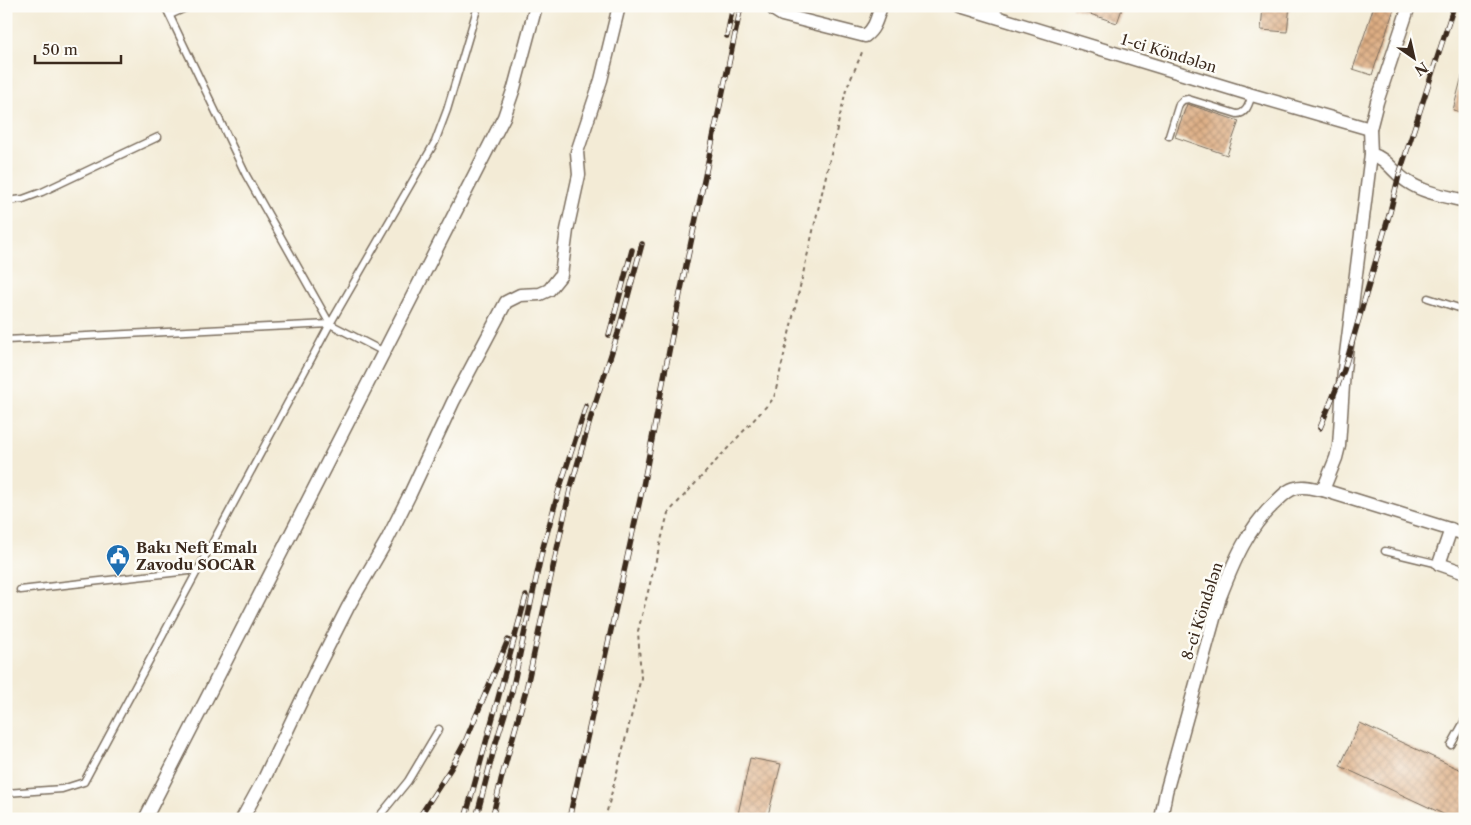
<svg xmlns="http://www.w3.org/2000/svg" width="1471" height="825" viewBox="0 0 1471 825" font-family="'Libre Caslon Text',serif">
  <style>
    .building { fill: url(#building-cross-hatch) }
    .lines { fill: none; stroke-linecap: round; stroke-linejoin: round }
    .service-casing { stroke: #7b6e5e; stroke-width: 9 }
    .minor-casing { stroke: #7b6e5e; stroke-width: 15 }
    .path { stroke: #7b6e5e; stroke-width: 2; stroke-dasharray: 4 4; stroke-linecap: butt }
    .service { stroke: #fff; stroke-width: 6 }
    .minor { stroke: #fff; stroke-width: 12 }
    .rail-casing { stroke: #3b2a1e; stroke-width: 5.5 }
    .rail { stroke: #fdfcf7; stroke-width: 4; stroke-dasharray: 11; stroke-linecap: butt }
    .labels { text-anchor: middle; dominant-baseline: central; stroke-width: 5; stroke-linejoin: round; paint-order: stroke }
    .street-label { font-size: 15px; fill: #3b2a1e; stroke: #fdfcf7 }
    .poi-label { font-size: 15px; font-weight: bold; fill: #3b2a1e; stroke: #fdfcf7; text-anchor: start }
  </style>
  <defs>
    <pattern id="building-cross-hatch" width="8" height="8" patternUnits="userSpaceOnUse" patternTransform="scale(1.25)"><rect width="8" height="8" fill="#ddad83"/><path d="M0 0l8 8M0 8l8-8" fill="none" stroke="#b48d6b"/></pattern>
  </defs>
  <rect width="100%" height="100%" fill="#fdfcf7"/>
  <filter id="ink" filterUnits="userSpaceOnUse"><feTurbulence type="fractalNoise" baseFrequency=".02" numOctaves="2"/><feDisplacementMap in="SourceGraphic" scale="10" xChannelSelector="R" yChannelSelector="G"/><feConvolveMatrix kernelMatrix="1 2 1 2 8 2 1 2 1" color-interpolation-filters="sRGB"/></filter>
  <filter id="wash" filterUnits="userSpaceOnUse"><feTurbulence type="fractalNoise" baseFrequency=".0096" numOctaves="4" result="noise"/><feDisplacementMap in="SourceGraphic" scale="20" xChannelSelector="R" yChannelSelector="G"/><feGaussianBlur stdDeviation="1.12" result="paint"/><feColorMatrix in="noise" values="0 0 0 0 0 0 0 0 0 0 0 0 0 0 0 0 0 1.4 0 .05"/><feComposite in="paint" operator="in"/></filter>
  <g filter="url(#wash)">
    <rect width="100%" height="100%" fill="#f3ebd6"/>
    <g id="blocks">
      <!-- building -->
      <g class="building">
        <path d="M 1072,6 L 1123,6 L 1117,23 L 1072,8 Z"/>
        <path d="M 1263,6 L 1290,6 L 1287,32 L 1261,30 Z"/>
        <path d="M 1374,6 L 1395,6 L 1372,75 L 1353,69 Z"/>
        <path d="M 1462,76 L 1465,76 L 1465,113 L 1453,110 Z"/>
        <path d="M 1187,104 L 1239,121 L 1227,155 L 1175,137 Z"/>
        <path d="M 1360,723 L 1465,772 L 1465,819 L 1454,819 L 1340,766 Z"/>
        <path d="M 750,758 L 781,764 L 767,819 L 737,819 Z"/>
      </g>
    </g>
  </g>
  <g filter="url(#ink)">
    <use href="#blocks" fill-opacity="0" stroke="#7b6e5e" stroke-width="1"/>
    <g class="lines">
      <!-- service casing -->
      <g class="service-casing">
        <g id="service">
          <path d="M 165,6 L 246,175 L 330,324"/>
          <path d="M 170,15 L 190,6"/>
          <path d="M 996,17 L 999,6"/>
          <path d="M 1169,136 L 1179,104 L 1183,100 L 1188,99 L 1237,114 C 1247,114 1249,103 1252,95"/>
          <path d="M 6,201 L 23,199 L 42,192 L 158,137"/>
          <path d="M 1428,298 L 1465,310"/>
          <path d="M 6,340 L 330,324 L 384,352"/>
          <path d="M 1385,551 L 1439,564"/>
          <path d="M 20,590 L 198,570"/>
          <path d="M 1451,745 L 1465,720"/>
          <path d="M 6,793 L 62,789 L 84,782 L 330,324 L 435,142 L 447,110 L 478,6"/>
          <path d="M 377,819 L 408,781 L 439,729"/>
        </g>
      </g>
      <!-- minor casing -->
      <g class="minor-casing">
        <g id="minor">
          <path d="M 773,6 L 774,10 L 782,15 L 865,36 C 875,29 877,18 881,6"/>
          <path d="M 960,6 L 1252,95 L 1370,129"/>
          <path d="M 1409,6 L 1377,102 L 1370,129 L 1371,154 C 1388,159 1393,173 1408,182 C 1424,193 1446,196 1465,201"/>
          <path d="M 1323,490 L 1336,458 L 1339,446 L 1344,370 L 1371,154"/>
          <path d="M 1451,529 L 1439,564 L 1465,573"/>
          <path d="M 145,819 L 504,117 L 514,88 L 536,6"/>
          <path d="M 242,819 L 264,779 L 316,670 L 348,607 L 387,540 L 410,494 L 453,402 L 506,302 L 520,295 L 540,294 L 549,290 L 561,275 L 567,230 L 579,175 L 577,152 L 601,80 L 619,6"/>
          <path d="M 1161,819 L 1166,792 L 1220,597 C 1234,561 1248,527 1277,501 C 1282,496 1289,489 1296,488 C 1304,485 1314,489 1323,490 L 1465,534"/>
        </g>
      </g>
      <!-- path -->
      <path class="path" d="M 605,819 L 641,678 L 638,631 L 668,513 L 774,398 L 846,90 L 861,55 L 863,49"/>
      <!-- service -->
      <use href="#service" class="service"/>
      <!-- minor -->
      <use href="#minor" class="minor"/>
      <!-- rail casing -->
      <g class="rail-casing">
        <g id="rail">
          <path d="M 727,36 L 733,6"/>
          <path d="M 609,335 L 632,250"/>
          <path d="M 1320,428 L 1344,370 L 1390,212 L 1399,175 L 1454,6"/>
          <path d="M 418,819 L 451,768 L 465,742 L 508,640"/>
          <path d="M 465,819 L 526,596"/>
          <path d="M 476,819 L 494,749 L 512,691 L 542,551 L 559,490 L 586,406"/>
          <path d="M 492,819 L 501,780 L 526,690 L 570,490 L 593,410 L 618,333 L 642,244"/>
          <path d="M 569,819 L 643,486 L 680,294 L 741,6"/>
        </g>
      </g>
      <!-- rail -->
      <use href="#rail" class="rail"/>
    </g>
  </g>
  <!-- icons -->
  <defs>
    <g id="civic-pin" transform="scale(1.25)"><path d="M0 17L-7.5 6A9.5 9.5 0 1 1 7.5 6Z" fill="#1f6fb2" stroke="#fdfcf7"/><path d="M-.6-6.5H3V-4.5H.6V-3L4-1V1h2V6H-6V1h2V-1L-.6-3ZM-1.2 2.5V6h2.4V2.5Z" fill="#fff"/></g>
  </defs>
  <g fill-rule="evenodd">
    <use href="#civic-pin" x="118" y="556"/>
  </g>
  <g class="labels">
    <!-- street labels -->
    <g class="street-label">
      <text transform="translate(1169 53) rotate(17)">1-ci Köndələn</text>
      <text transform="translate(1202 611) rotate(-72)">8-ci Köndələn</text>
    </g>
    <!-- poi labels -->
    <g class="poi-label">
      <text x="136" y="547">Bakı Neft Emalı<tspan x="136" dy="17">Zavodu SOCAR</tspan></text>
    </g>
  </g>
  <!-- margin -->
  <rect width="1471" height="825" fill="none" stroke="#fdfcf7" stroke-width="25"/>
  <!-- north arrow -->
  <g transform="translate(1414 58) rotate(146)" stroke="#fdfcf7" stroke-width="4" paint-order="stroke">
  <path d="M0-4L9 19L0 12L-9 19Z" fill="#3b2a1e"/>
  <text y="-8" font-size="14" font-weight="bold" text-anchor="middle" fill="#3b2a1e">N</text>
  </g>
  <!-- scale -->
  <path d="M35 55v8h86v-8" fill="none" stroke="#3b2a1e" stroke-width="2.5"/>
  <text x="42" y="55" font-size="15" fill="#3b2a1e" stroke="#fdfcf7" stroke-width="4" paint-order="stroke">50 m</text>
</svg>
